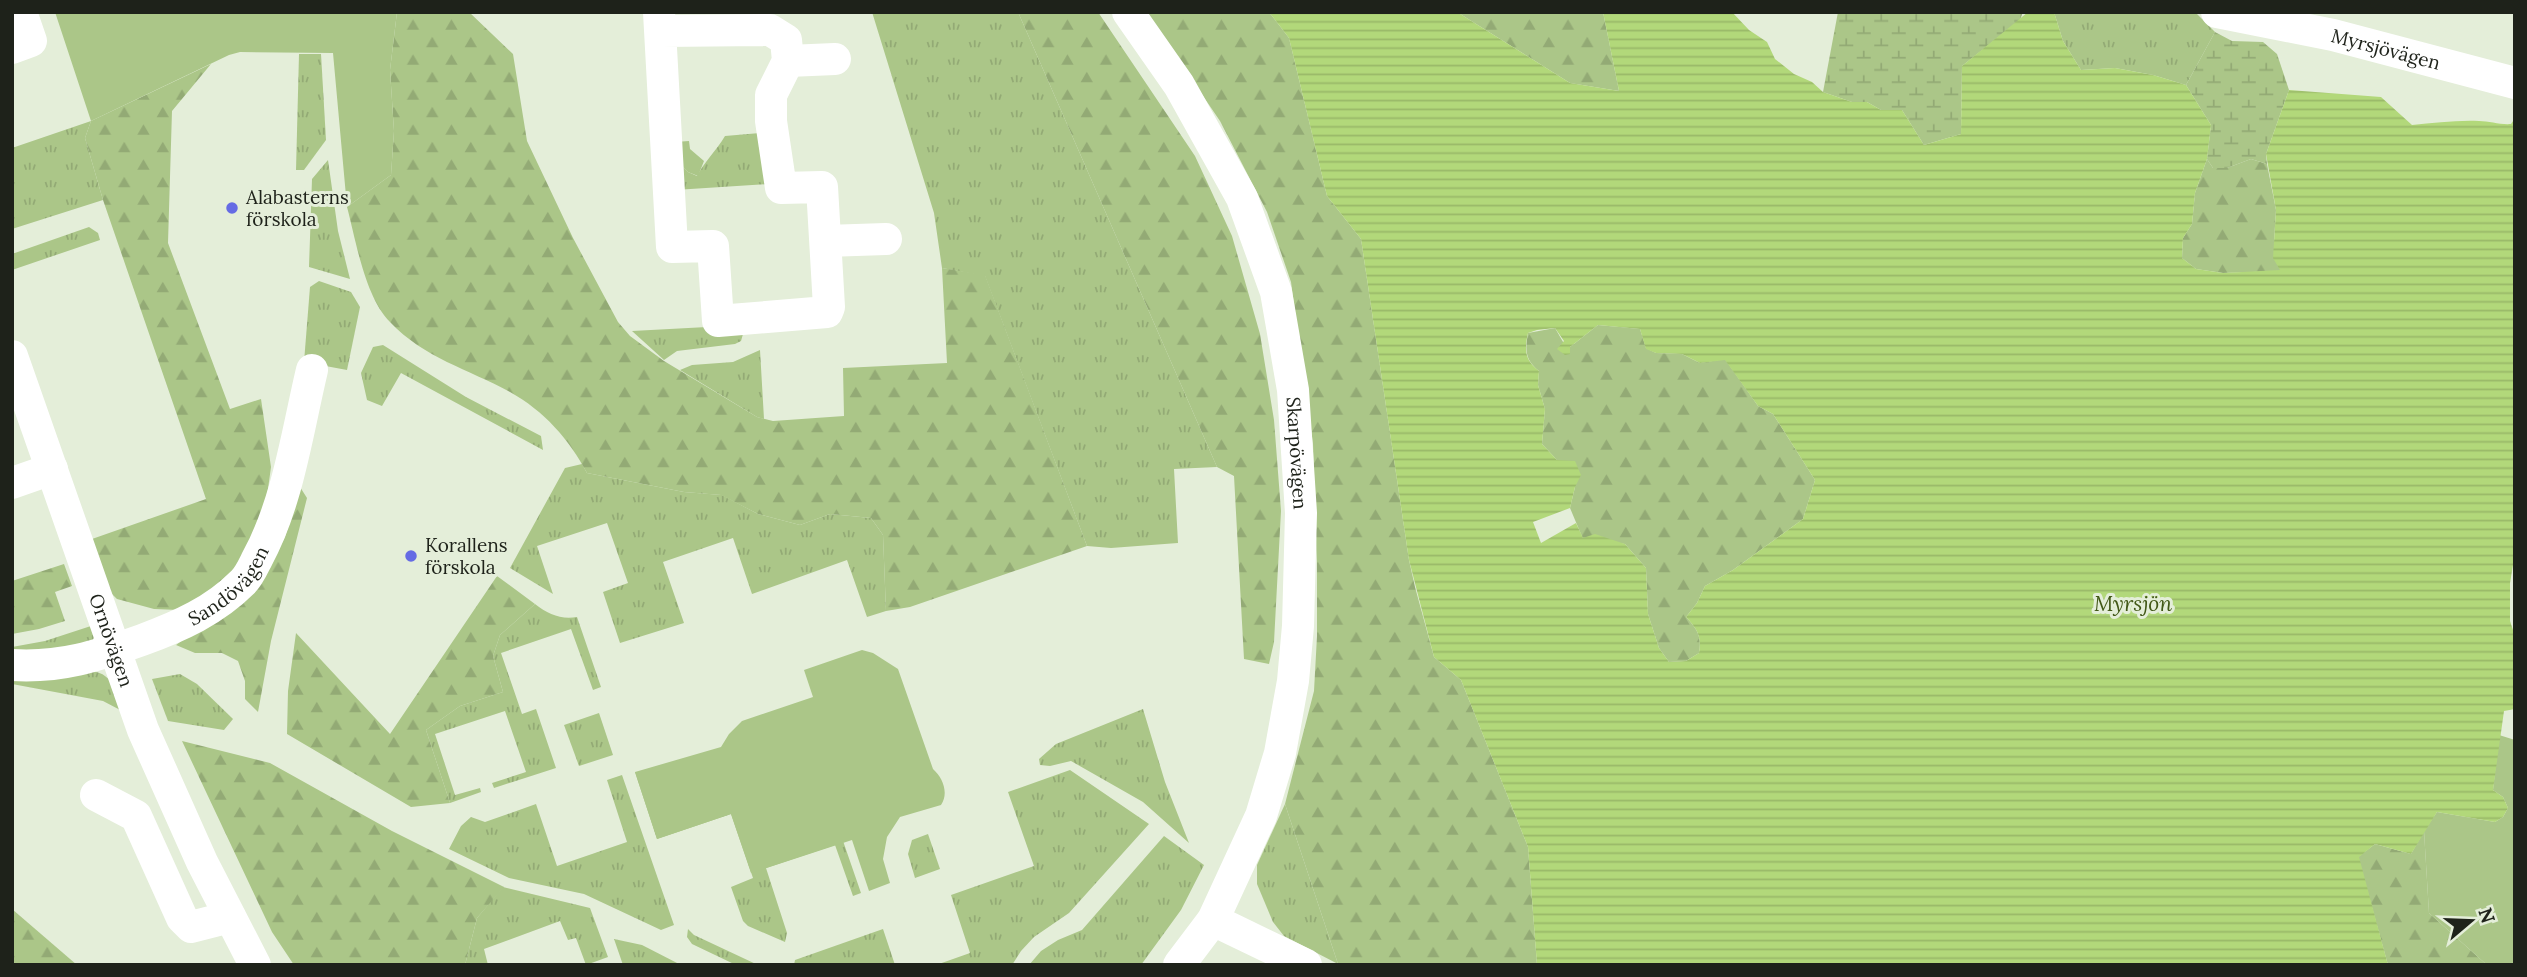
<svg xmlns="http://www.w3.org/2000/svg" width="2527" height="977" viewBox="0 0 2527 977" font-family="Lora,serif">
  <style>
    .grass { fill: url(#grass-tufts) }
    .forest { fill: url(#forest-firs) }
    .wetland { fill: url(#wetland-marsh) }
    .park { fill: #abc688 }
    .water { fill: url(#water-rules); fill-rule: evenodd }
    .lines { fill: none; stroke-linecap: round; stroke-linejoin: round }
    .minor { stroke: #fff; stroke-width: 32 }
    .poi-dot { fill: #656be4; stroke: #e4eed9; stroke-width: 2.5 }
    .labels { text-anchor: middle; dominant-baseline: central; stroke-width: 6; stroke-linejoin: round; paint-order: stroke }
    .street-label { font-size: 19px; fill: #1e221a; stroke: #e4eed9 }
    .poi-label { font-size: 19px; fill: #1e221a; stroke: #e4eed9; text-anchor: start }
    .water-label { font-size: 21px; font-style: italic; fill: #415816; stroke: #e4eed9 }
  </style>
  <defs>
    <pattern id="grass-tufts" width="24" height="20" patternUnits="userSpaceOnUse" patternTransform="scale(1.75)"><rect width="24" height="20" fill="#abc688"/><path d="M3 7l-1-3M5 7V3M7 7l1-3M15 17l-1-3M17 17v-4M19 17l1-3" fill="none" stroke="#93aa75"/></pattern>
    <pattern id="forest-firs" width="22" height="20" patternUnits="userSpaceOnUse" patternTransform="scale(1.75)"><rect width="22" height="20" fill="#abc688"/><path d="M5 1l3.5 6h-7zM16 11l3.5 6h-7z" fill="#93aa75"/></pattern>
    <pattern id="wetland-marsh" width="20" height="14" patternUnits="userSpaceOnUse" patternTransform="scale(1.75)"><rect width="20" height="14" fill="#abc688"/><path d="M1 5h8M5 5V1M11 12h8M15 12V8" fill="none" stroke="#93aa75"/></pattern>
    <pattern id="water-rules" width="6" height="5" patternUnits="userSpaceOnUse" patternTransform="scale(1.75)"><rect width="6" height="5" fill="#b2d87a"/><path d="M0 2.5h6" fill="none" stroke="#99b969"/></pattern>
  </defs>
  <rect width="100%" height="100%" fill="#e4eed9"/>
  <!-- grass -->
  <g class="grass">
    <path d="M 872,12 L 1018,12 L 1217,467 L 1174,469 L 1178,543 L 1111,548 L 1087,546 L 985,276 L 942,268 L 934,213 Z"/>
    <path d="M 2054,12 L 2187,12 L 2197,14 L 2215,32 L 2186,85 L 2153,75 L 2115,68 L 2081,70 L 2063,41 Z"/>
    <path d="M 299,54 L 321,54 L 326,140 L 304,170 L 296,170 Z"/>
    <path d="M 91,121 L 85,138 L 103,200 L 12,229 L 12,148 Z"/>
    <path d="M 760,133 L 769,184 L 675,190 L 673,158 L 688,172 L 697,176 C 705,161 716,151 725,136 Z"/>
    <path d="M 328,160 L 338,231 L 350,279 L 309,267 L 312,179 Z"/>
    <path d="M 89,227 L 98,233 L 100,240 L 12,270 L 12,254 Z"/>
    <path d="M 319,281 L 351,292 L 360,307 L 347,370 L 304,362 L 310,287 Z"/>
    <path d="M 707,327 L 743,334 L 741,341 L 735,344 L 677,351 L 664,360 L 632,331 Z"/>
    <path d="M 383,345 L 466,397 L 541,436 L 543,450 L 401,373 L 382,406 L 367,400 L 361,373 L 373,347 Z"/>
    <path d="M 760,350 L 764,419 L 757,417 L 680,370 L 692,365 L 733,362 Z"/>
    <path d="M 582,464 L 587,473 L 684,492 L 722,495 L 758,514 L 800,525 L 830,514 L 871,518 L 883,535 L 886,611 L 867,617 L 847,560 L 752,594 L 733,538 L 663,562 L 684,623 L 620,643 L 603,592 L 628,583 L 607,523 L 537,546 L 553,594 L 510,568 L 565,468 Z"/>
    <path d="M 535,604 C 548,614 561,620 577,617 L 601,687 L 593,690 L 571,629 L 501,653 L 522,714 L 536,709 L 556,768 L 494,788 L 492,783 L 526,772 L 505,711 L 435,734 L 455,795 L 480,788 L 481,792 L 450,803 L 426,730 L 460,706 L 503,692 L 493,656 L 500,635 Z"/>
    <path d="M 94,625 L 96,634 L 89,646 L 12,655 L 12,647 L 45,641 Z"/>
    <path d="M 92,671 C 114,674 117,694 124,712 L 103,701 L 12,684 L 12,676 Z"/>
    <path d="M 180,674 L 197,684 L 233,719 L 224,730 L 168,721 L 152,679 Z"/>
    <path d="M 1143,709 L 1165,782 L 1189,843 L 1143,802 L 1071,761 L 1050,766 L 1040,765 L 1039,759 L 1056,744 Z"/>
    <path d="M 599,713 L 613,755 L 579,766 L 564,725 Z"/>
    <path d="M 1070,770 L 1149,824 L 1069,913 L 1034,937 L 1021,951 L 1012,965 L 936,965 L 970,953 L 951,895 L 1034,866 L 1008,792 Z"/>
    <path d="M 635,772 L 833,812 L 861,893 L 853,896 L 835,845 L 766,868 L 787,933 L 785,942 L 748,926 L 743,921 L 731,887 L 753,878 L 731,814 L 657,839 Z"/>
    <path d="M 622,775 L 674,925 L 661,930 L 584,894 L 509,878 L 449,849 L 461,826 L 471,817 L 485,822 L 536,804 L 557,866 L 627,842 L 607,780 Z"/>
    <path d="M 1285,804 L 1338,964 L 1284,936 L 1273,922 L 1257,884 L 1257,865 Z"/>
    <path d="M 928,834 L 940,869 L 915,878 L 908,854 L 912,840 Z"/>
    <path d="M 1164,836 L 1204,865 L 1181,910 L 1141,965 L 1029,965 L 1041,951 L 1058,940 L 1082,930 Z"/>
    <path d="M 503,887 L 590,908 L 608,957 L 586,965 L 576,938 L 568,940 L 560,921 L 484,949 L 488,965 L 465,965 L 477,918 Z"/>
    <path d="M 688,929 L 694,935 L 758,965 L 736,965 L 692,944 L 687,937 Z"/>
    <path d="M 883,929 L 895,965 L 794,965 L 795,960 Z"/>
    <path d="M 614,939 L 642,945 L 681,965 L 623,965 Z"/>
  </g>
  <!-- forest -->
  <g class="forest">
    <path d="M 397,12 L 469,12 L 513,54 L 527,141 L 573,238 L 618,322 L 630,336 L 664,361 L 757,417 L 773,421 L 844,416 L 843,368 L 947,363 L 942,268 L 985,275 L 1087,546 L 910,607 L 886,611 L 883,535 L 871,518 L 830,514 L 800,525 L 758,514 L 721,495 L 684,492 L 587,473 C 569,439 544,411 510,392 C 468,369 424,358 390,322 C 365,297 356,241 347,207 L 391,175 L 394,131 L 390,70 Z"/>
    <path d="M 1018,12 L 1098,12 L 1195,156 L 1232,236 L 1260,334 L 1274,420 L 1281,511 L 1274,642 L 1269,664 L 1244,659 L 1234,476 L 1217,467 Z"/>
    <path d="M 1146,12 L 1269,12 L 1289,38 L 1327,196 L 1361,239 L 1409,560 L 1415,587 L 1434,657 L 1461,680 L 1528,847 L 1537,965 L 1338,964 L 1285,804 L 1314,691 L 1317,636 L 1317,562 L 1313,444 L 1291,282 L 1267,212 L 1220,121 Z"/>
    <path d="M 1457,12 L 1603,12 L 1619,91 L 1570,83 Z"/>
    <path d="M 211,64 L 172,111 L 168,243 L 230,409 L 261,399 L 271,467 L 265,511 L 242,561 L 205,596 L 179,610 L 154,609 L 117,599 L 108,590 L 92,539 L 206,499 L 103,200 L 85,138 L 91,121 Z"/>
    <path d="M 2207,159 L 2213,168 L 2227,168 L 2251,159 L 2267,164 L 2276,210 L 2274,242 L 2281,271 L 2223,273 L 2196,269 L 2182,258 L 2183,238 L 2192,224 L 2195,193 Z"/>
    <path d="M 1598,325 L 1640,329 L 1646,348 L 1656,353 L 1682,354 L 1700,363 L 1725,359 L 1758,406 L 1773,414 L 1815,480 L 1803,519 L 1733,570 L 1705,586 L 1697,603 L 1686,617 C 1697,629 1702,636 1699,653 L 1686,661 L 1669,662 L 1659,648 L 1648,614 L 1646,568 L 1625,544 L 1583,539 L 1570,508 L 1575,487 L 1557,460 L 1542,444 L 1545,409 L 1538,385 L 1539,371 C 1525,360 1525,350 1528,333 L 1555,328 L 1570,354 L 1570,347 Z"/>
    <path d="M 300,487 L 307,498 L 271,641 L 258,712 L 245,699 L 245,681 L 238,661 L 222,653 L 195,653 L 176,645 L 261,582 L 285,537 Z"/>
    <path d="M 64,564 L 72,586 L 55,592 L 65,621 L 39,629 L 12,634 L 12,581 Z"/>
    <path d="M 497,576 L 535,604 L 500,635 L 493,656 L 503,692 L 460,706 L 426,730 L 450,803 L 411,807 L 287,734 L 288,691 L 296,633 L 390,734 Z"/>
    <path d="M 182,741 L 270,763 L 392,831 L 504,887 L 477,918 L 465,965 L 294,965 L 272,932 Z"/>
    <path d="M 2424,831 L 2429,913 L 2487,965 L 2388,965 L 2358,857 L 2375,844 L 2411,854 Z"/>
    <path d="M 12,909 L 77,965 L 12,965 Z"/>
  </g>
  <!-- wetland -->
  <g class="wetland">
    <path d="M 1838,12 L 2023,12 L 2020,20 L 1962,66 L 1961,134 L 1924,145 L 1902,110 L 1881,110 L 1867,102 L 1852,102 L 1823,92 Z"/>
    <path d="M 2215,32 L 2232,41 L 2263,42 L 2277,54 L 2289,90 L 2266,154 L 2267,164 L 2251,159 L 2227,168 L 2213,168 L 2207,159 L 2211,125 L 2186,85 Z"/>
  </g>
  <!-- park -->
  <g class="park">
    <path d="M 55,12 L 397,12 L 390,70 L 394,131 L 391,175 L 347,207 L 333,53 L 240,52 L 229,55 L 91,121 Z"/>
    <path d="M 689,141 L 690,149 L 704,161 L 698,176 L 688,172 L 673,158 L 675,142 Z"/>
    <path d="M 862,650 L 873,653 L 898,669 L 933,769 C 943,778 949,793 941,805 L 900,817 L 887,837 L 883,859 L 890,883 L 869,891 L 852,840 L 751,873 L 731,814 L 657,839 L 635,772 L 721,747 L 729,734 L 742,721 L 813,697 L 804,670 Z"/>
    <path d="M 2499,735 L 2515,740 L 2515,965 L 2487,965 L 2429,913 L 2424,831 L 2437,812 L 2495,822 L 2503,817 L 2508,808 L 2503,797 L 2493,790 Z"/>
  </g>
  <!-- water -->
  <path class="water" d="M 1269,12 L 1457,12 L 1570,83 L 1619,91 L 1603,12 L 1732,12 L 1749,30 L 1767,42 L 1775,59 L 1794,74 L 1812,82 L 1823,92 L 1852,102 L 1867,102 L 1881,110 L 1902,110 L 1924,145 L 1961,134 L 1962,66 L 2028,12 L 2054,12 L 2063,41 L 2081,70 L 2115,68 L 2153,75 L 2186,85 L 2211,125 L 2207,159 L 2195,193 L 2192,224 L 2183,238 L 2182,258 L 2196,269 L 2223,273 L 2280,270 L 2273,258 L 2276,210 L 2266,154 L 2289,90 L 2381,97 L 2412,125 C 2434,123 2457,120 2479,121 C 2489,121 2501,125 2511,124 L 2515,118 L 2515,553 L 2510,583 L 2510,621 L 2515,636 L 2515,709 L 2504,711 L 2493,790 L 2503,797 L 2508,808 L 2503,817 L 2495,822 L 2437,812 L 2411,854 L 2375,844 L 2359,857 L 2388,965 L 1537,965 L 1528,847 L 1461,680 L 1434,657 L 1409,560 L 1361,239 L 1327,196 L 1289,38 ZM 1598,325 L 1640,329 L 1646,349 L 1656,353 L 1682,354 L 1700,363 L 1725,360 L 1758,406 L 1773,414 L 1815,480 L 1803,519 L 1733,570 L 1705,586 L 1697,603 L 1686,617 C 1697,629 1702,636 1699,653 L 1686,661 L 1669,662 L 1659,648 L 1648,614 L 1646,568 L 1625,544 L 1595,534 L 1583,538 L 1576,523 L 1541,543 L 1533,522 L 1570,508 L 1575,487 L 1581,475 L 1575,461 L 1557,460 L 1542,444 L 1545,409 L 1538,385 L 1539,371 C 1525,360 1524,350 1528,333 L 1537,330 L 1555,328 L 1564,341 L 1557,349 L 1565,355 L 1570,354 L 1570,347 Z"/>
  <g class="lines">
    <!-- minor -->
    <g class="minor">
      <path d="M 659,12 L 672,247 L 713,246 L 718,321 L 827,312 L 829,307 L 822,187 L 781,188 L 771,121 L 771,95 L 788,61 L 786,40 L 770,30 L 661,31"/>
      <path id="s1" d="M 1128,12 L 1179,85 L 1242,198 L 1276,292 L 1293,390 L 1301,513 L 1298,626 L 1293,681 L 1280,753 L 1261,816 L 1213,920 L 1179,965"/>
      <path id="s2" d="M 2217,12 L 2333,35 L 2515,83"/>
      <path d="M 12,48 L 31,41 L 21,12"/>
      <path d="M 788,61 L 835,59"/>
      <path d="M 826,241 L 886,239"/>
      <path id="s3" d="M 12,356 L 143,730 L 202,862 L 255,965"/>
      <path d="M 12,483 L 52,469"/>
      <path id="s4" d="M 12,665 C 61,668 97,656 142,640 C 180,626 214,611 243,582 C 249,576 253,567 257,559 C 288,502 297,433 312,370"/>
      <path d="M 96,795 L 136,816 L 182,918 L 191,927 L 230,917"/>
      <path d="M 1213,920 L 1306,965"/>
    </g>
  </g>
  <!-- markers -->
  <g class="poi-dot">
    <circle cx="232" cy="208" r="7"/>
    <circle cx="411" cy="556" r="7"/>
  </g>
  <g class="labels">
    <!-- street labels -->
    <g class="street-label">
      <text stroke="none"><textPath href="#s2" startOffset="173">Myrsjövägen</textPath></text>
      <text stroke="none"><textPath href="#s1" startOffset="481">Skarpövägen</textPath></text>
      <text stroke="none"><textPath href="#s4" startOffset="238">Sandövägen</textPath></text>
      <text stroke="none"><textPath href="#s3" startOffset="301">Ornövägen</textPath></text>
    </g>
    <!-- poi labels -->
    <g class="poi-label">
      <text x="246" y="197">Alabasterns<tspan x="246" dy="22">förskola</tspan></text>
      <text x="425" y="545">Korallens<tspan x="425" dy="22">förskola</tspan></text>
    </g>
    <!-- water labels -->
    <g class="water-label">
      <text x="2133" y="603">Myrsjön</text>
    </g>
  </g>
  <!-- border -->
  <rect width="2527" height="977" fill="none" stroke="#1e221a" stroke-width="28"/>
  <!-- north arrow -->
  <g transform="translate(2471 921) rotate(71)" stroke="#e4eed9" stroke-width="5" paint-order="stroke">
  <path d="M0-5L12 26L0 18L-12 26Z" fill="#1e221a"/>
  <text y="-10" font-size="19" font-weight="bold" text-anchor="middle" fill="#1e221a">N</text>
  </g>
</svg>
